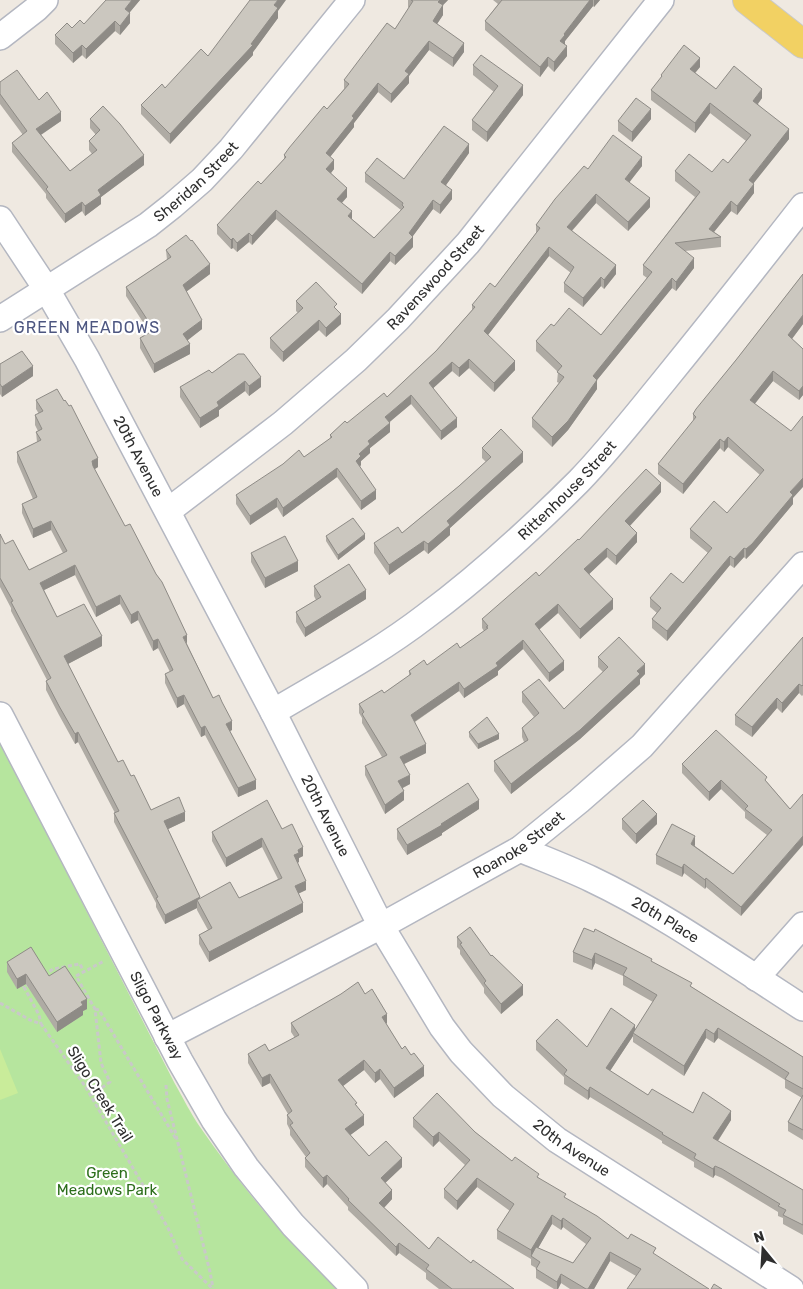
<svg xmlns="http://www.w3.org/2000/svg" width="803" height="1289" viewBox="0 0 803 1289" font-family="Rubik,sans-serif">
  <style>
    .green { fill: #b6e59e }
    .pitch { fill: #c9ec9a }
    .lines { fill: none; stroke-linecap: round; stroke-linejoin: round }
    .minor-casing { stroke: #b4b7c1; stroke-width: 28 }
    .major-casing { stroke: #c9c9c9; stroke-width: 30 }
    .path { stroke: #c9c9c9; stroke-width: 3; stroke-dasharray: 4 2.5; stroke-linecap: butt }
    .minor { stroke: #fff; stroke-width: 25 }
    .major { stroke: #f2d163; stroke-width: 28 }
    .wall { fill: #afaba4; fill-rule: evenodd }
    .shaded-wall { fill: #8e8b86 }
    .building { fill: #cbc7bf; stroke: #8e8b86 }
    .labels { text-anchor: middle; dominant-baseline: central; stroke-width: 4.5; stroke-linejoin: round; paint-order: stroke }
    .street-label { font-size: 15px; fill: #2e2e2e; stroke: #fff }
    .park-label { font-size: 15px; fill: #2c6e1b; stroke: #fff }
    .neighbourhood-label { font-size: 16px; letter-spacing: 1px; fill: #4d5680; stroke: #fff }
  </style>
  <rect width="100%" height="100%" fill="#efe9e1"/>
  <!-- green -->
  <path class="green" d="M 0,742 L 175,1084 C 183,1098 191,1114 200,1127 C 241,1186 287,1243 341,1289 L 0,1289 Z"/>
  <!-- pitch -->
  <path class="pitch" d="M 0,1049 L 18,1093 L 0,1100 Z"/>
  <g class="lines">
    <!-- minor casing -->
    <g class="minor-casing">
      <g id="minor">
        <path d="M 0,37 L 36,9 L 45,0"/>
        <path id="s1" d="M 0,219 L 47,290 L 87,359 L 273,712 L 381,926 L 442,1027 L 461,1052 L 503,1096 L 557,1140 L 791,1289"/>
        <path id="s2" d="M 0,319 L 148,225 L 172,206 L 202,180 L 231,149 L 352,0"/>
        <path id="s3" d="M 168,511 L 283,423 L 356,360 L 398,319 L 468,243 L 661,0"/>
        <path id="s4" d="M 273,712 C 325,681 378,653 426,616 C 480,576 531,529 579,481 C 609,450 637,414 664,381 C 711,323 757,265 803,206"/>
        <path id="s5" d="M 0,715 L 180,1061 L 214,1120 L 246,1167 L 293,1225 L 355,1289"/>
        <path id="s6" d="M 520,849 C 544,859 568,868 591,879 C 665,914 734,964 803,1008"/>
        <path d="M 756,978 L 803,925"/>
        <path id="s7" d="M 167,1037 L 381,926 L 520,849 L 579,801 L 642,746 L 803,565"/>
      </g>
    </g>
    <!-- major casing -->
    <g class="major-casing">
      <path id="major" d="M 747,0 L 803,44"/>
    </g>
    <!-- path -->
    <g class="path">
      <path d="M 44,975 L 53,969 L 80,964 L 84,972"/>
      <path d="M 30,984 L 24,987 L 39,1015 L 41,1024"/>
      <path d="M 0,1003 L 30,1020 L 41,1024 L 85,1086 L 168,1228 L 182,1259 L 213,1289"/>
      <path d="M 95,1009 L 99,1010 L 176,1139"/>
      <path d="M 166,1085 L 167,1099 L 210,1272 L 213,1288"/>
      <path d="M 91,1095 L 110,1082 L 101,1063 L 95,1009 L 76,976 L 104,961"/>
    </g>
    <!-- minor -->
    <use href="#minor" class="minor"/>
    <!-- major -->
    <use href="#major" class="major"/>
  </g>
  <!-- wall -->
  <g class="wall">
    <path d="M 106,0 L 140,0 L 129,13 L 130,23 L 120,35 L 115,31 L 86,59 L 82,55 L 73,63 L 55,44 L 55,35 L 72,28 L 84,24 Z"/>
    <path d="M 408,0 L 448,0 L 443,5 L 443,15 L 437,24 L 464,52 L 453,67 L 429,50 L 409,76 L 409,83 L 391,103 L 378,92 L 354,123 L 354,127 L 330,157 L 334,169 L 331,173 L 347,197 L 342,203 L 352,219 L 374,238 L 401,210 L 365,182 L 365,173 L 404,179 L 469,153 L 446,185 L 452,199 L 440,214 L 433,209 L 412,237 L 413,247 L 395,265 L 390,261 L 362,294 L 276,219 L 252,245 L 249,242 L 237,252 L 233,248 L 231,249 L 217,234 L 217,225 L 261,184 L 284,159 L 284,155 L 327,109 L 344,89 L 344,80 L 395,29 L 409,8 L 408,7 Z"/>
    <path d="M 493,0 L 600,0 L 594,7 L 593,6 L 565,41 L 565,45 L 567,56 L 554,72 L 548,66 L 540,77 L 485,30 L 485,21 L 498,4 Z"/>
    <path d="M 278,11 L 278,18 L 253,52 L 253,55 L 170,144 L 141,114 L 141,105 L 165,88 L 208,56 Z"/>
    <path d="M 473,65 L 523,95 L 487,142 L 472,130 L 472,120 L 494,92 L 473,75 Z"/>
    <path d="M 700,67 L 695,73 L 716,89 L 762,98 L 758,104 L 789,139 L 753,183 L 754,193 L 737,215 L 731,211 L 714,232 L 721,237 L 721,247 L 685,251 L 694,268 L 676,291 L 672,288 L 597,380 L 597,389 L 568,430 L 552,447 L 532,427 L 532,418 L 559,383 L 557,382 L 558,372 L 536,351 L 536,341 L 554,326 L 601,335 L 647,278 L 643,275 L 643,265 L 695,197 L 675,181 L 675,171 L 712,172 L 728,163 L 746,141 L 710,113 L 695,133 L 651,100 L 651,90 L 661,78 L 661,75 Z"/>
    <path d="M 0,82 L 39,100 L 61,121 L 41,135 L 70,171 L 92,154 L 89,150 L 89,141 L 96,135 L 90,128 L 90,119 L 144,165 L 101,197 L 101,204 L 85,216 L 82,211 L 65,223 L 46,198 L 46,194 L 12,152 L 12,143 L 23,135 L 0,104 Z"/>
    <path d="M 651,119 L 632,142 L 618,131 L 618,121 Z"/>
    <path d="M 642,166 L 629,182 L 650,207 L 628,231 L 596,203 L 572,231 L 616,274 L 604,289 L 601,286 L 583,307 L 564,292 L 564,283 L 571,273 L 549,256 L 488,335 L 515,370 L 494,392 L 469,368 L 459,377 L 452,371 L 433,388 L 457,427 L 441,440 L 411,404 L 389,422 L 390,432 L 370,448 L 370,453 L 361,461 L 361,465 L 360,467 L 376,499 L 361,510 L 337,477 L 283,517 L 277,507 L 250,525 L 236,504 L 236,495 L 304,457 L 330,439 L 330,435 L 387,397 L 436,351 L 472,310 L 472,305 L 495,287 L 536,233 L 536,225 L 588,169 Z"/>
    <path d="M 166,250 L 210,274 L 186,292 L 202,329 L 187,340 L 190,354 L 154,373 L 140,348 L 140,338 L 150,333 L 126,296 L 126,287 L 167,260 Z"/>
    <path d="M 803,274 L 803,324 L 792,339 L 803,349 L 803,395 L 799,400 L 773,381 L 754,404 L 793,498 L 793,504 L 752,553 L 746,559 L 744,557 L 734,568 L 730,565 L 667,641 L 652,628 L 652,619 L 657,613 L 650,607 L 650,598 L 683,583 L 708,553 L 690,538 L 690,529 L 727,513 L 760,475 L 728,447 L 724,452 L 720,448 L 683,494 L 658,474 L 658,464 L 693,422 L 693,414 L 736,360 Z"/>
    <path d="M 296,301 L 337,310 L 341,324 L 326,337 L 319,330 L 283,362 L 270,348 L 270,338 L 298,313 L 296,311 Z"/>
    <path d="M 238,354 L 261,387 L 249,396 L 245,391 L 219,410 L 219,416 L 200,428 L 180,397 L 180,387 L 212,373 Z"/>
    <path d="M 0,364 L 33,376 L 2,397 L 0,394 Z"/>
    <path d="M 36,400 L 98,467 L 94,469 L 187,644 L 213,698 L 232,730 L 230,731 L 256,789 L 238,797 L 205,735 L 201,737 L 184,704 L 177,708 L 165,683 L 165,674 L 170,672 L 158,648 L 153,651 L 138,620 L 131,624 L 120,604 L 96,617 L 75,575 L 44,590 L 57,617 L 102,646 L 68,664 L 118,762 L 131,776 L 151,810 L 185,821 L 168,829 L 200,898 L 239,898 L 278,879 L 262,847 L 226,867 L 212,841 L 212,832 L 282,829 L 303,856 L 299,858 L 299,862 L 297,863 L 306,890 L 298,894 L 303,912 L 209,962 L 199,944 L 199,935 L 208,930 L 197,910 L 197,908 L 165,924 L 156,907 L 156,903 L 114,822 L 114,813 L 115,813 L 78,742 L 75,744 L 59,715 L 46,690 L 46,681 L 47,680 L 11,611 L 11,608 L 0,587 L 0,534 L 5,544 L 29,570 L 63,553 L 51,530 L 33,538 L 22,513 L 22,504 L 33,499 L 17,462 L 17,452 L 37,442 L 36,432 L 38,431 L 35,425 L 35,415 L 39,414 L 36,409 Z"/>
    <path d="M 482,448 L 523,462 L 450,528 L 450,535 L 428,554 L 424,550 L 389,575 L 374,553 L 374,543 L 402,533 L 459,486 L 486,462 L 482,458 Z"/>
    <path d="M 661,492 L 630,526 L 637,542 L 616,565 L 607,557 L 589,574 L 613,609 L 580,639 L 558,613 L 539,630 L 564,670 L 549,682 L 523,649 L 498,671 L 498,675 L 464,698 L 459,691 L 415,722 L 426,753 L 404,764 L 410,784 L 403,788 L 404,800 L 385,814 L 365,775 L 365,766 L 382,757 L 362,723 L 362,718 L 359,713 L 359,704 L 384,693 L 409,676 L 409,671 L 427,665 L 460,648 L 484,631 L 482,628 L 482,619 L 539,576 L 579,540 Z"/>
    <path d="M 326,536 L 365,539 L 338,560 L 326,541 Z"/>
    <path d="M 251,553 L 298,571 L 265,588 L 251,562 Z"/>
    <path d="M 314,586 L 366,599 L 305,637 L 296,622 L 296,612 L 316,600 L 314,596 Z"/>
    <path d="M 803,637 L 803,695 L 802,696 L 799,693 L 782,713 L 777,708 L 752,737 L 735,725 L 735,715 Z"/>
    <path d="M 598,657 L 645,674 L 640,679 L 640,684 L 580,739 L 511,794 L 494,771 L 494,761 L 524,742 L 522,737 L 522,728 L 534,717 L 522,702 L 522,692 L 564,709 L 603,672 L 598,667 Z"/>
    <path d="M 469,732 L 499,739 L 478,749 L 469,737 Z"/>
    <path d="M 682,764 L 767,782 L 790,809 L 741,916 L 706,887 L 705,889 L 684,873 L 682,877 L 656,864 L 656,855 L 695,845 L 695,846 L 733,874 L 767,835 L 745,818 L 745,812 L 721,789 L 709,801 L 682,773 Z"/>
    <path d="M 479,809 L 442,833 L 442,835 L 407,855 L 397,839 L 397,829 Z"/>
    <path d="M 622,819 L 657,824 L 636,844 L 622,829 Z"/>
    <path d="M 584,928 L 652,962 L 803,1057 L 803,1140 L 788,1131 L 788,1122 L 802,1098 L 785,1088 L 785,1080 L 718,1038 L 714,1043 L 706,1038 L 684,1076 L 633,1042 L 633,1036 L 610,1071 L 648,1095 L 693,1113 L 731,1120 L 718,1141 L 803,1190 L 803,1235 L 783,1224 L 783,1218 L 778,1216 L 778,1212 L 722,1178 L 715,1175 L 713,1178 L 694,1167 L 694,1162 L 662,1143 L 662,1141 L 590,1097 L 588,1100 L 564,1084 L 564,1077 L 536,1050 L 536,1041 L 587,1047 L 635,1030 L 653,1002 L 623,985 L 623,976 L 595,963 L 592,970 L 573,962 L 573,952 Z"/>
    <path d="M 457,937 L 491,956 L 523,995 L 501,1014 L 484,993 L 484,988 L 460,954 L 460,950 L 457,947 Z"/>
    <path d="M 7,962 L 49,976 L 87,1009 L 83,1011 L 83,1015 L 57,1032 L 26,984 L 17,989 L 7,972 Z"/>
    <path d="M 365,994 L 387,1023 L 386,1024 L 402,1049 L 424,1076 L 394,1098 L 380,1079 L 375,1083 L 364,1070 L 342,1086 L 357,1106 L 364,1125 L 350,1135 L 369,1156 L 402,1167 L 385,1183 L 392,1199 L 384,1208 L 429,1249 L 471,1263 L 514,1289 L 439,1289 L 426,1279 L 426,1273 L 399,1253 L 396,1256 L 348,1210 L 348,1207 L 327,1184 L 323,1188 L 305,1167 L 305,1158 L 306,1157 L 290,1135 L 290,1130 L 287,1124 L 287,1115 L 288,1114 L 270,1083 L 262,1087 L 248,1063 L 248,1054 L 269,1051 L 295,1038 L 291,1032 L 291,1023 Z"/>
    <path d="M 413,1118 L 475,1132 L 512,1161 L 539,1178 L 566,1199 L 628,1239 L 656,1248 L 636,1276 L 610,1261 L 594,1289 L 570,1289 L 561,1283 L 558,1289 L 554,1289 L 536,1278 L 536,1268 L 531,1265 L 531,1259 L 497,1239 L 497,1230 L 510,1211 L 477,1187 L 457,1210 L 444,1198 L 444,1189 L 465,1165 L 439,1141 L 433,1147 L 413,1127 ZM 552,1224 L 561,1230 L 563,1227 L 586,1244 L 573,1263 L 538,1248 Z"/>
  </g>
  <!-- shaded-wall -->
  <g class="shaded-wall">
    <path d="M 132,0 L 140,0 L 125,18 L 125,9 Z"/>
    <path d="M 278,0 L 286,0 L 278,11 L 278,18 L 253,52 L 253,55 L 170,144 L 170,134 L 251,44 L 274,5 Z"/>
    <path d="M 440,0 L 448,0 L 443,5 L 443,15 L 433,30 L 433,21 L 438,2 Z"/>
    <path d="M 590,0 L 593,0 L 593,6 L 565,41 L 565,44 L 560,51 L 560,41 L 564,34 Z"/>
    <path d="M 594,0 L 600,0 L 594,7 Z"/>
    <path d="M 130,13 L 130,23 L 120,35 L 120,26 Z"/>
    <path d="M 115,21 L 115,31 L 86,59 L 86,49 Z"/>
    <path d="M 429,41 L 429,50 L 409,76 L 409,83 L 391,103 L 391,94 L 405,71 Z"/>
    <path d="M 464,43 L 464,52 L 453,67 L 453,58 Z"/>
    <path d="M 82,45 L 82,55 L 73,63 L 73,53 Z"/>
    <path d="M 567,46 L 567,56 L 554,72 L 554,62 Z"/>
    <path d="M 548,57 L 548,66 L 540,77 L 540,67 Z"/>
    <path d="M 700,58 L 700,67 L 690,79 L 690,69 Z"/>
    <path d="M 378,83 L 378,92 L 354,123 L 354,127 L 326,162 L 326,153 L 352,116 Z"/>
    <path d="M 523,85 L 523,95 L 487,142 L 487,132 Z"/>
    <path d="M 762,89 L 762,98 L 753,110 L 753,101 Z"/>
    <path d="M 710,103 L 710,113 L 695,133 L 695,123 Z"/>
    <path d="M 651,109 L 651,119 L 632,142 L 632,132 Z"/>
    <path d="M 61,112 L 61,121 L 36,138 L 36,129 Z"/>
    <path d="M 789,129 L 789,139 L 749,189 L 749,180 Z"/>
    <path d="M 469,144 L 469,153 L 441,192 L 441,182 Z"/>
    <path d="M 144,155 L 144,165 L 101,197 L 101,204 L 85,216 L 85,206 L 98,190 Z"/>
    <path d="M 642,157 L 642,166 L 625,188 L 625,179 Z"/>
    <path d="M 334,160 L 334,169 L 326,179 L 326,169 Z"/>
    <path d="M 754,184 L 754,193 L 737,215 L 737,206 Z"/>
    <path d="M 347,188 L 347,197 L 337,208 L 337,199 Z"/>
    <path d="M 452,190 L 452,199 L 440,214 L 440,205 Z"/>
    <path d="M 596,194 L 596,203 L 567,236 L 567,227 Z"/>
    <path d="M 650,198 L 650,207 L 628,231 L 628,222 Z"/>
    <path d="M 433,200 L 433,209 L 410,240 L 413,237 L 413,247 L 395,265 L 395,256 L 409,233 Z"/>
    <path d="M 731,201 L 731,211 L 709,238 L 709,229 Z"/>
    <path d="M 82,202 L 82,211 L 65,223 L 65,214 Z"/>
    <path d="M 276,210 L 276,219 L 252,245 L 252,236 Z"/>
    <path d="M 352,211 L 352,220 L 348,216 Z"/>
    <path d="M 249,233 L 249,242 L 237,252 L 237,243 Z"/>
    <path d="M 233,238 L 233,248 L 231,249 L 231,240 Z"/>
    <path d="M 549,247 L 549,256 L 484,340 L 484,331 Z"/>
    <path d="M 390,252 L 390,261 L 362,294 L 362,284 Z"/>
    <path d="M 694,258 L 694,268 L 676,291 L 676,282 Z"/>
    <path d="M 210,264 L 210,274 L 183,294 L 183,285 Z"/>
    <path d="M 616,265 L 616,274 L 604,289 L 604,280 Z"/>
    <path d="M 601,277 L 601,286 L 583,307 L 583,298 Z"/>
    <path d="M 672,278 L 672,288 L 597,380 L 597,389 L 568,430 L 552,447 L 552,437 L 593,376 Z"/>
    <path d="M 341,314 L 341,324 L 326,337 L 326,328 Z"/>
    <path d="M 803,315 L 803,324 L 788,344 L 788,335 Z"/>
    <path d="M 202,320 L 202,329 L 183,344 L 183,334 Z"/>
    <path d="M 319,320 L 319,330 L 283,362 L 283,352 Z"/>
    <path d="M 190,344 L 190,354 L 154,373 L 154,364 Z"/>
    <path d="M 469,359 L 469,368 L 459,377 L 459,368 Z"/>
    <path d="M 515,361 L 515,370 L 494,392 L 494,383 Z"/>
    <path d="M 452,362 L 452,371 L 429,392 L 429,383 Z"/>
    <path d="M 33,366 L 33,376 L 2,397 L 2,387 Z"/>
    <path d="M 773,371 L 773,381 L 750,410 L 750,400 Z"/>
    <path d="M 261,377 L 261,387 L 249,396 L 249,386 Z"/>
    <path d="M 245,381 L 245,391 L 219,410 L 219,416 L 200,428 L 200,418 L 217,402 Z"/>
    <path d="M 803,386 L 803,395 L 799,400 L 799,391 Z"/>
    <path d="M 411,395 L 411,404 L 385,426 L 385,417 Z"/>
    <path d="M 457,418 L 457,427 L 441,440 L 441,431 Z"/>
    <path d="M 390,423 L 390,432 L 370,448 L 370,453 L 361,461 L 361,465 L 356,470 L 356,461 L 359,454 L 368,441 Z"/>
    <path d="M 728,437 L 728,447 L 724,452 L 724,442 Z"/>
    <path d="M 720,439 L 720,448 L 683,494 L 683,484 Z"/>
    <path d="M 523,452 L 523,462 L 450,528 L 450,535 L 428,554 L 428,544 L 447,521 Z"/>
    <path d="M 98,458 L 98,467 L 92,471 L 92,461 Z"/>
    <path d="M 337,468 L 337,477 L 283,517 L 283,508 Z"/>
    <path d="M 803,478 L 803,487 L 793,498 L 793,504 L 752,553 L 746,559 L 746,549 L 790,492 Z"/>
    <path d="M 661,483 L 661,492 L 625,531 L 625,521 Z"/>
    <path d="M 376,490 L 376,499 L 361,510 L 361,501 Z"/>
    <path d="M 277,498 L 277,507 L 250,525 L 250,516 Z"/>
    <path d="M 51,521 L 51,530 L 33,538 L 33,529 Z"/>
    <path d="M 637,533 L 637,542 L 616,565 L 616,556 Z"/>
    <path d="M 365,534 L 365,539 L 338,560 L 338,555 Z"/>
    <path d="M 424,541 L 424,550 L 389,575 L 389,565 Z"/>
    <path d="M 607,548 L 607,557 L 584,579 L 584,569 Z"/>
    <path d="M 744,548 L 744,557 L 734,568 L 734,559 Z"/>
    <path d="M 730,556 L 730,565 L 667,641 L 667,631 Z"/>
    <path d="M 298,561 L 298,571 L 265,588 L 265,578 Z"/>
    <path d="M 75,565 L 75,575 L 40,592 L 40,583 Z"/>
    <path d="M 366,590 L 366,599 L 305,637 L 305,628 Z"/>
    <path d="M 120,595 L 120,604 L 96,617 L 96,607 Z"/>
    <path d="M 613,599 L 613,609 L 580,639 L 580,629 Z"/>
    <path d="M 558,604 L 558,613 L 535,633 L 535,624 Z"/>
    <path d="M 138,611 L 138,620 L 131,624 L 131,615 Z"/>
    <path d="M 187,635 L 187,644 L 183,637 Z"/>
    <path d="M 102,636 L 102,646 L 64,666 L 64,656 Z"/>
    <path d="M 158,639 L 158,648 L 153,651 L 153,641 Z"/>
    <path d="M 523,640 L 523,649 L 498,671 L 498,675 L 464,698 L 464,689 L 496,663 Z"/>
    <path d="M 564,661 L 564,670 L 549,682 L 549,673 Z"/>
    <path d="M 645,664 L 645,674 L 640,679 L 640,684 L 580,739 L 511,794 L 511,784 Z"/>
    <path d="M 459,682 L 459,691 L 411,724 L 411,715 Z"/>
    <path d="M 799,684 L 799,693 L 782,713 L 782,703 Z"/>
    <path d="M 184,695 L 184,704 L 177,708 L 177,698 Z"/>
    <path d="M 777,698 L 777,708 L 752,737 L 752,727 Z"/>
    <path d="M 232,721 L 232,730 L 226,733 L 226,724 Z"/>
    <path d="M 205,726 L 205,735 L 201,737 L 201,728 Z"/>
    <path d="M 78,732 L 78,742 L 75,744 L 75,734 Z"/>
    <path d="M 499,734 L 499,739 L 478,749 L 478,744 Z"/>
    <path d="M 426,744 L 426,753 L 400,766 L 400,757 Z"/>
    <path d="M 410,775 L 410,784 L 398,790 L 398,781 Z"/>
    <path d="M 256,780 L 256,789 L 238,797 L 238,788 Z"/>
    <path d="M 721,780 L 721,789 L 709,801 L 709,792 Z"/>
    <path d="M 404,791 L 404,800 L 385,814 L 385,805 Z"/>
    <path d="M 479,800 L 479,809 L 442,833 L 442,835 L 407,855 L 407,845 Z"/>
    <path d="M 185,812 L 185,821 L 164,831 L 164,821 Z"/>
    <path d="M 657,814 L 657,824 L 636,844 L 636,834 Z"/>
    <path d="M 695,836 L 695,845 L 691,853 L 691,844 Z"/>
    <path d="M 803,836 L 803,845 L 741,916 L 741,907 Z"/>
    <path d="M 262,838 L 262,847 L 226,867 L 226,858 Z"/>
    <path d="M 303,847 L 303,856 L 299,858 L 299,862 L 294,865 L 294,855 L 298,850 Z"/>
    <path d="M 684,864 L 684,873 L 682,877 L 682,868 Z"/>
    <path d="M 706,878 L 706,887 L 705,889 L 705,880 Z"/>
    <path d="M 306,881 L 306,890 L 295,895 L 295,886 Z"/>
    <path d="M 200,897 L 200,906 L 197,900 L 197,908 L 165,924 L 165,915 Z"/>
    <path d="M 303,903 L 303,912 L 209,962 L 209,952 Z"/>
    <path d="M 595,953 L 595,963 L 592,970 L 592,960 Z"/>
    <path d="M 26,974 L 26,984 L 17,989 L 17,979 Z"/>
    <path d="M 523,985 L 523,995 L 501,1014 L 501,1004 Z"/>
    <path d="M 87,999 L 87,1009 L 83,1011 L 83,1015 L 57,1032 L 57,1022 L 81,1002 Z"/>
    <path d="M 387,1014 L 387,1023 L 382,1026 L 382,1017 Z"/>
    <path d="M 635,1025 L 635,1034 L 633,1033 L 633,1036 L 606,1077 L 606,1068 Z"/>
    <path d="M 718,1028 L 718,1038 L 714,1043 L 714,1034 Z"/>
    <path d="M 706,1029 L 706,1038 L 684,1076 L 684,1066 Z"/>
    <path d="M 364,1060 L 364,1070 L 338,1090 L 338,1080 Z"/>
    <path d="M 424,1066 L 424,1076 L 394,1098 L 394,1088 Z"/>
    <path d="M 380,1069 L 380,1079 L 375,1083 L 375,1073 Z"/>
    <path d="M 270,1074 L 270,1083 L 262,1087 L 262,1078 Z"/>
    <path d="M 590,1087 L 590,1097 L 588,1100 L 588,1091 Z"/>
    <path d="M 731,1111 L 731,1120 L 713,1148 L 713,1138 Z"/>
    <path d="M 364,1115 L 364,1125 L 345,1139 L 345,1129 Z"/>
    <path d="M 439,1132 L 439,1141 L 433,1147 L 433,1137 Z"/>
    <path d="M 402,1158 L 402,1167 L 381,1187 L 381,1178 Z"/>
    <path d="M 715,1166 L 715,1175 L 713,1178 L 713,1169 Z"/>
    <path d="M 327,1175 L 327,1184 L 323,1188 L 323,1178 Z"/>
    <path d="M 477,1178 L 477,1187 L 457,1210 L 457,1201 Z"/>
    <path d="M 392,1190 L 392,1199 L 379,1213 L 379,1203 Z"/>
    <path d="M 552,1215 L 552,1224 L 533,1257 L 531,1256 L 531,1250 Z"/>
    <path d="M 563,1218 L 563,1227 L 561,1230 L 561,1221 Z"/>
    <path d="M 399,1243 L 399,1253 L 396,1256 L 396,1247 Z"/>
    <path d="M 610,1252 L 610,1261 L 594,1289 L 588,1289 Z"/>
    <path d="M 561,1274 L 561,1283 L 558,1289 L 557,1289 L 557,1282 Z"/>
  </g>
  <!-- building -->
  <g class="building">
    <path d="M 106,0 L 132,0 L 125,9 L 130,13 L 120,26 L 115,21 L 86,49 L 82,45 L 73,53 L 55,35 L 67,23 L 72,28 L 80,20 L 84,24 Z"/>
    <path d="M 250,0 L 278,0 L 274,5 L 278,8 L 251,44 L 253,45 L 170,134 L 141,105 L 162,84 L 165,88 L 201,49 L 208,56 Z"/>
    <path d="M 411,0 L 440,0 L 438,2 L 443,5 L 433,21 L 464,43 L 453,58 L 429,41 L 405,71 L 409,74 L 391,94 L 378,83 L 352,116 L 354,118 L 326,153 L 334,160 L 326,169 L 347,188 L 337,199 L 352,211 L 348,216 L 374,238 L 404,207 L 402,205 L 403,203 L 365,173 L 377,158 L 404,179 L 444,126 L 469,144 L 441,182 L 452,190 L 440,205 L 433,200 L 409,233 L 413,237 L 395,256 L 390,252 L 362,284 L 276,210 L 252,236 L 249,233 L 237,243 L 233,238 L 231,240 L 217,225 L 258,181 L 261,184 L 286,157 L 284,155 L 289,148 L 324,106 L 327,109 L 349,84 L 344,80 L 387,23 L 395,29 L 413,1 Z"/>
    <path d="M 502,0 L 590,0 L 564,34 L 565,35 L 560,41 L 567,46 L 554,62 L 548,57 L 540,67 L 485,21 Z"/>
    <path d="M 684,45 L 700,58 L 690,69 L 716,89 L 734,66 L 762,89 L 753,101 L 789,129 L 749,180 L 754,184 L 737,206 L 731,201 L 709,229 L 721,237 L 675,243 L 694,258 L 676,282 L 672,278 L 593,376 L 597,380 L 568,421 L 552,437 L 532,418 L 564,377 L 557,372 L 562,366 L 536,341 L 551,324 L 554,326 L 569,308 L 601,335 L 652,272 L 643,265 L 700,192 L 675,171 L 689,154 L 712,172 L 723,159 L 728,163 L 751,135 L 710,103 L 695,123 L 651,90 L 662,76 L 661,75 Z"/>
    <path d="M 481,55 L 523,85 L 487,132 L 472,120 L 498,86 L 473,65 Z"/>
    <path d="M 17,70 L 39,100 L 47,92 L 61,112 L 36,129 L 70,171 L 97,150 L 89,141 L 100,130 L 90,119 L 103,106 L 120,124 L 144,155 L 98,190 L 101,195 L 85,206 L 82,202 L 65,214 L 46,189 L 48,187 L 12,143 L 27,131 L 0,94 L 0,82 Z"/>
    <path d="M 636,98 L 651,109 L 632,132 L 618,121 Z"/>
    <path d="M 613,135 L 642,157 L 625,179 L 650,198 L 628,222 L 596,194 L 567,227 L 616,265 L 604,280 L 601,277 L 583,298 L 564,283 L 574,267 L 549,247 L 484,331 L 515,361 L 494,383 L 469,359 L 459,368 L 452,362 L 429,383 L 457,418 L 441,431 L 411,395 L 385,417 L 390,423 L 368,441 L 370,444 L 359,454 L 361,456 L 356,461 L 376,490 L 361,501 L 337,468 L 283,508 L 277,498 L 250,516 L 236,495 L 283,464 L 299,450 L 304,457 L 332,437 L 330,435 L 345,421 L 347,423 L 384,393 L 387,397 L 436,351 L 475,307 L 472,305 L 490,283 L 495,287 L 540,228 L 536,225 L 555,199 L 584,166 L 588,169 Z"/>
    <path d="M 186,235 L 191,241 L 192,240 L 210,264 L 183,285 L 202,320 L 183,334 L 190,344 L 154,364 L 140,338 L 154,330 L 126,287 L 171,257 L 166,250 Z"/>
    <path d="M 803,274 L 803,315 L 788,335 L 803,349 L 803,386 L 799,391 L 773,371 L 750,400 L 791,431 L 803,416 L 803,478 L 790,492 L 793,495 L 752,544 L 746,549 L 744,548 L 734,559 L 730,556 L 667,631 L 652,619 L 661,608 L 650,598 L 671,573 L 683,583 L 712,548 L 690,529 L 714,501 L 727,513 L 764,470 L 728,437 L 724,442 L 720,439 L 683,484 L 658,464 L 696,417 L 693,414 L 696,409 L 736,360 Z"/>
    <path d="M 316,282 L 337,304 L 334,307 L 341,314 L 326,328 L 319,320 L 283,352 L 270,338 L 303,308 L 296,301 Z"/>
    <path d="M 22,351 L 33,366 L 2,387 L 0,384 L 0,364 Z"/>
    <path d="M 238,354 L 244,354 L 261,377 L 249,386 L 245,381 L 217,402 L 219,406 L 200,418 L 180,387 L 209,370 L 212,373 Z"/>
    <path d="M 57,389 L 64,401 L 65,400 L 69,406 L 71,405 L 98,458 L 92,461 L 93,466 L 125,526 L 130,524 L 156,574 L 162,582 L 187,635 L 183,637 L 213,698 L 219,695 L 222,702 L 232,721 L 226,724 L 256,780 L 238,788 L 205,726 L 201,728 L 184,695 L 177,698 L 165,674 L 173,670 L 158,639 L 153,641 L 138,611 L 131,615 L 120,595 L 96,607 L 75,565 L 40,583 L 57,617 L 84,604 L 102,636 L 64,656 L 118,762 L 123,760 L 131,776 L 134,775 L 151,810 L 179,797 L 185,812 L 164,821 L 200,897 L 165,915 L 156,898 L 158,897 L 114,813 L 119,811 L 78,732 L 75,734 L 59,706 L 46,681 L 51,678 L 11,602 L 13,601 L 0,578 L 0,534 L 5,544 L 13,540 L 29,570 L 67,551 L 51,521 L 33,529 L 22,504 L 37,497 L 17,452 L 41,440 L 36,432 L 42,429 L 35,415 L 43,411 L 36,400 Z"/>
    <path d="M 501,429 L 523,452 L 447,521 L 450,525 L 428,544 L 424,541 L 389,565 L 374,543 L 398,527 L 402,533 L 459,486 L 491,457 L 482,448 Z"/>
    <path d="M 646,469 L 661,483 L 625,521 L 637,533 L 616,556 L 607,548 L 584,569 L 613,599 L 580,629 L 558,604 L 535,624 L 564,661 L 549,673 L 523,640 L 496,663 L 498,666 L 464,689 L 459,682 L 411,715 L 426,744 L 400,757 L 410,775 L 398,781 L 404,791 L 385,805 L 365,766 L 387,755 L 362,714 L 364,712 L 359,704 L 382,690 L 384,693 L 411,674 L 409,671 L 424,660 L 427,665 L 457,643 L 460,648 L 488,628 L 486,627 L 488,626 L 482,619 L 536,572 L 539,576 L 578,539 L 579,540 Z"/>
    <path d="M 353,518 L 365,534 L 338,555 L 326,536 Z"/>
    <path d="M 285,536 L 298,561 L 265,578 L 251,553 Z"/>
    <path d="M 349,564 L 366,590 L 305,628 L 296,612 L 321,597 L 314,586 Z"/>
    <path d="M 619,637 L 645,664 L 637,671 L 640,674 L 580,730 L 511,784 L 494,761 L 528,740 L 522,728 L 539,713 L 522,692 L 539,679 L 564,709 L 608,667 L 598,657 Z"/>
    <path d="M 803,637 L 803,685 L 802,686 L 799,684 L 782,703 L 777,698 L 752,727 L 735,715 Z"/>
    <path d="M 487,717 L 499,734 L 478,744 L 469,732 Z"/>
    <path d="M 716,730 L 767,777 L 765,780 L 790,809 L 803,794 L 803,836 L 741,907 L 706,878 L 705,880 L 684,864 L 682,868 L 656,855 L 672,824 L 695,836 L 691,844 L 733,874 L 772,830 L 745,809 L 748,806 L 721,780 L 709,792 L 682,764 Z"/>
    <path d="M 468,783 L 479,800 L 441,824 L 442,825 L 407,845 L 397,829 Z"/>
    <path d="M 267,800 L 282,829 L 292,824 L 303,847 L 298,850 L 299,853 L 294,855 L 306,881 L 295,886 L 303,903 L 209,952 L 199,935 L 212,928 L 197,900 L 230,882 L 239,898 L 282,878 L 262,838 L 226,858 L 212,832 Z"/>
    <path d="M 643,800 L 657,814 L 636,834 L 622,819 Z"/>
    <path d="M 470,927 L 491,956 L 492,955 L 523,985 L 501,1004 L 484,983 L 486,981 L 460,944 L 462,943 L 457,937 Z"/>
    <path d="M 584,928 L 594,932 L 595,929 L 652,959 L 651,961 L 692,983 L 690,986 L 803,1057 L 803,1089 L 785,1079 L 789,1073 L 718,1028 L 714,1034 L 706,1029 L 684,1066 L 633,1033 L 657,995 L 623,975 L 627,968 L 595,953 L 592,960 L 573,952 Z"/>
    <path d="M 31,947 L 49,976 L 65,966 L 87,999 L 81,1002 L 83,1005 L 57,1022 L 26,974 L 17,979 L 7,962 Z"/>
    <path d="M 358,982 L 365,994 L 372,989 L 387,1014 L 382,1017 L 402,1049 L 405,1046 L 411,1055 L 414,1053 L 424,1066 L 394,1088 L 380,1069 L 375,1073 L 364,1060 L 338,1080 L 357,1103 L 355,1104 L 364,1115 L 345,1129 L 369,1156 L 386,1141 L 402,1158 L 381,1178 L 392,1190 L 379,1203 L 429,1249 L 438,1237 L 471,1263 L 473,1260 L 514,1289 L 452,1289 L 426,1269 L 429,1265 L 399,1243 L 396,1247 L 348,1200 L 349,1199 L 327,1175 L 323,1178 L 305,1158 L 310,1153 L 290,1125 L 293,1123 L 287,1115 L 292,1111 L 270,1074 L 262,1078 L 248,1054 L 265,1044 L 269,1051 L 299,1035 L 291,1023 L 341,994 Z"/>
    <path d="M 611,1008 L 635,1025 L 606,1068 L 648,1095 L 652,1089 L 693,1113 L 703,1092 L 731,1111 L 713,1138 L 803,1190 L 803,1225 L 783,1215 L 786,1210 L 778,1206 L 780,1204 L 722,1169 L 715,1166 L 713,1169 L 694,1158 L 696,1154 L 662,1134 L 663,1133 L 590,1087 L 588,1091 L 564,1074 L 567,1070 L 536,1041 L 557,1019 L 587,1047 Z"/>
    <path d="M 437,1093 L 475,1132 L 512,1161 L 515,1157 L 539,1174 L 537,1177 L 566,1194 L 564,1197 L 597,1216 L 628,1239 L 631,1234 L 656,1248 L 653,1253 L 709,1289 L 627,1289 L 641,1269 L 610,1252 L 588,1289 L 586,1289 L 561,1274 L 557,1282 L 536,1269 L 540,1262 L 531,1256 L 536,1247 L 573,1263 L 591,1238 L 563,1218 L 561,1221 L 552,1215 L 531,1250 L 497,1230 L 514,1204 L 477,1178 L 457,1201 L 444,1189 L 470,1160 L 439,1132 L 433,1137 L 413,1118 Z"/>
    <path d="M 803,1095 L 803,1130 L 788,1122 Z"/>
    <path d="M 714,1284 L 722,1289 L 711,1289 Z"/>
  </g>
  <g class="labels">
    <!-- street labels -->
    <g class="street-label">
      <text stroke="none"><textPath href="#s2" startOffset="240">Sheridan Street</textPath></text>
      <text stroke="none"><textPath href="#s3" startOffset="356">Ravenswood Street</textPath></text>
      <text stroke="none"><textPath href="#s1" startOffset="275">20th Avenue</textPath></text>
      <text stroke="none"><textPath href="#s4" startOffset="370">Rittenhouse Street</textPath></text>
      <text stroke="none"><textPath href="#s1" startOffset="680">20th Avenue</textPath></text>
      <text stroke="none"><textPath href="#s7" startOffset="401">Roanoke Street</textPath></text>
      <text stroke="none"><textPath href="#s6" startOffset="162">20th Place</textPath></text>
      <text stroke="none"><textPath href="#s5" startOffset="339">Sligo Parkway</textPath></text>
      <text transform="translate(100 1094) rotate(58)">Sligo Creek Trail</text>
      <text stroke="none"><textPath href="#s1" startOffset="1100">20th Avenue</textPath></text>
    </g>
    <!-- park labels -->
    <g class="park-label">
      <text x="107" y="1173">Green<tspan x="107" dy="17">Meadows Park</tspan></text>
    </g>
    <!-- neighbourhood labels -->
    <g class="neighbourhood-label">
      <text x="87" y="327">GREEN MEADOWS</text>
    </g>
  </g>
  <!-- north arrow -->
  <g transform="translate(763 1249) rotate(342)" stroke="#ffffff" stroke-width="4" paint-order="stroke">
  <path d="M0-4L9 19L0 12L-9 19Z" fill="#2e2e2e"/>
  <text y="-8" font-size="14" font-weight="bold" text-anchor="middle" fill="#2e2e2e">N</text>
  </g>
</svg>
